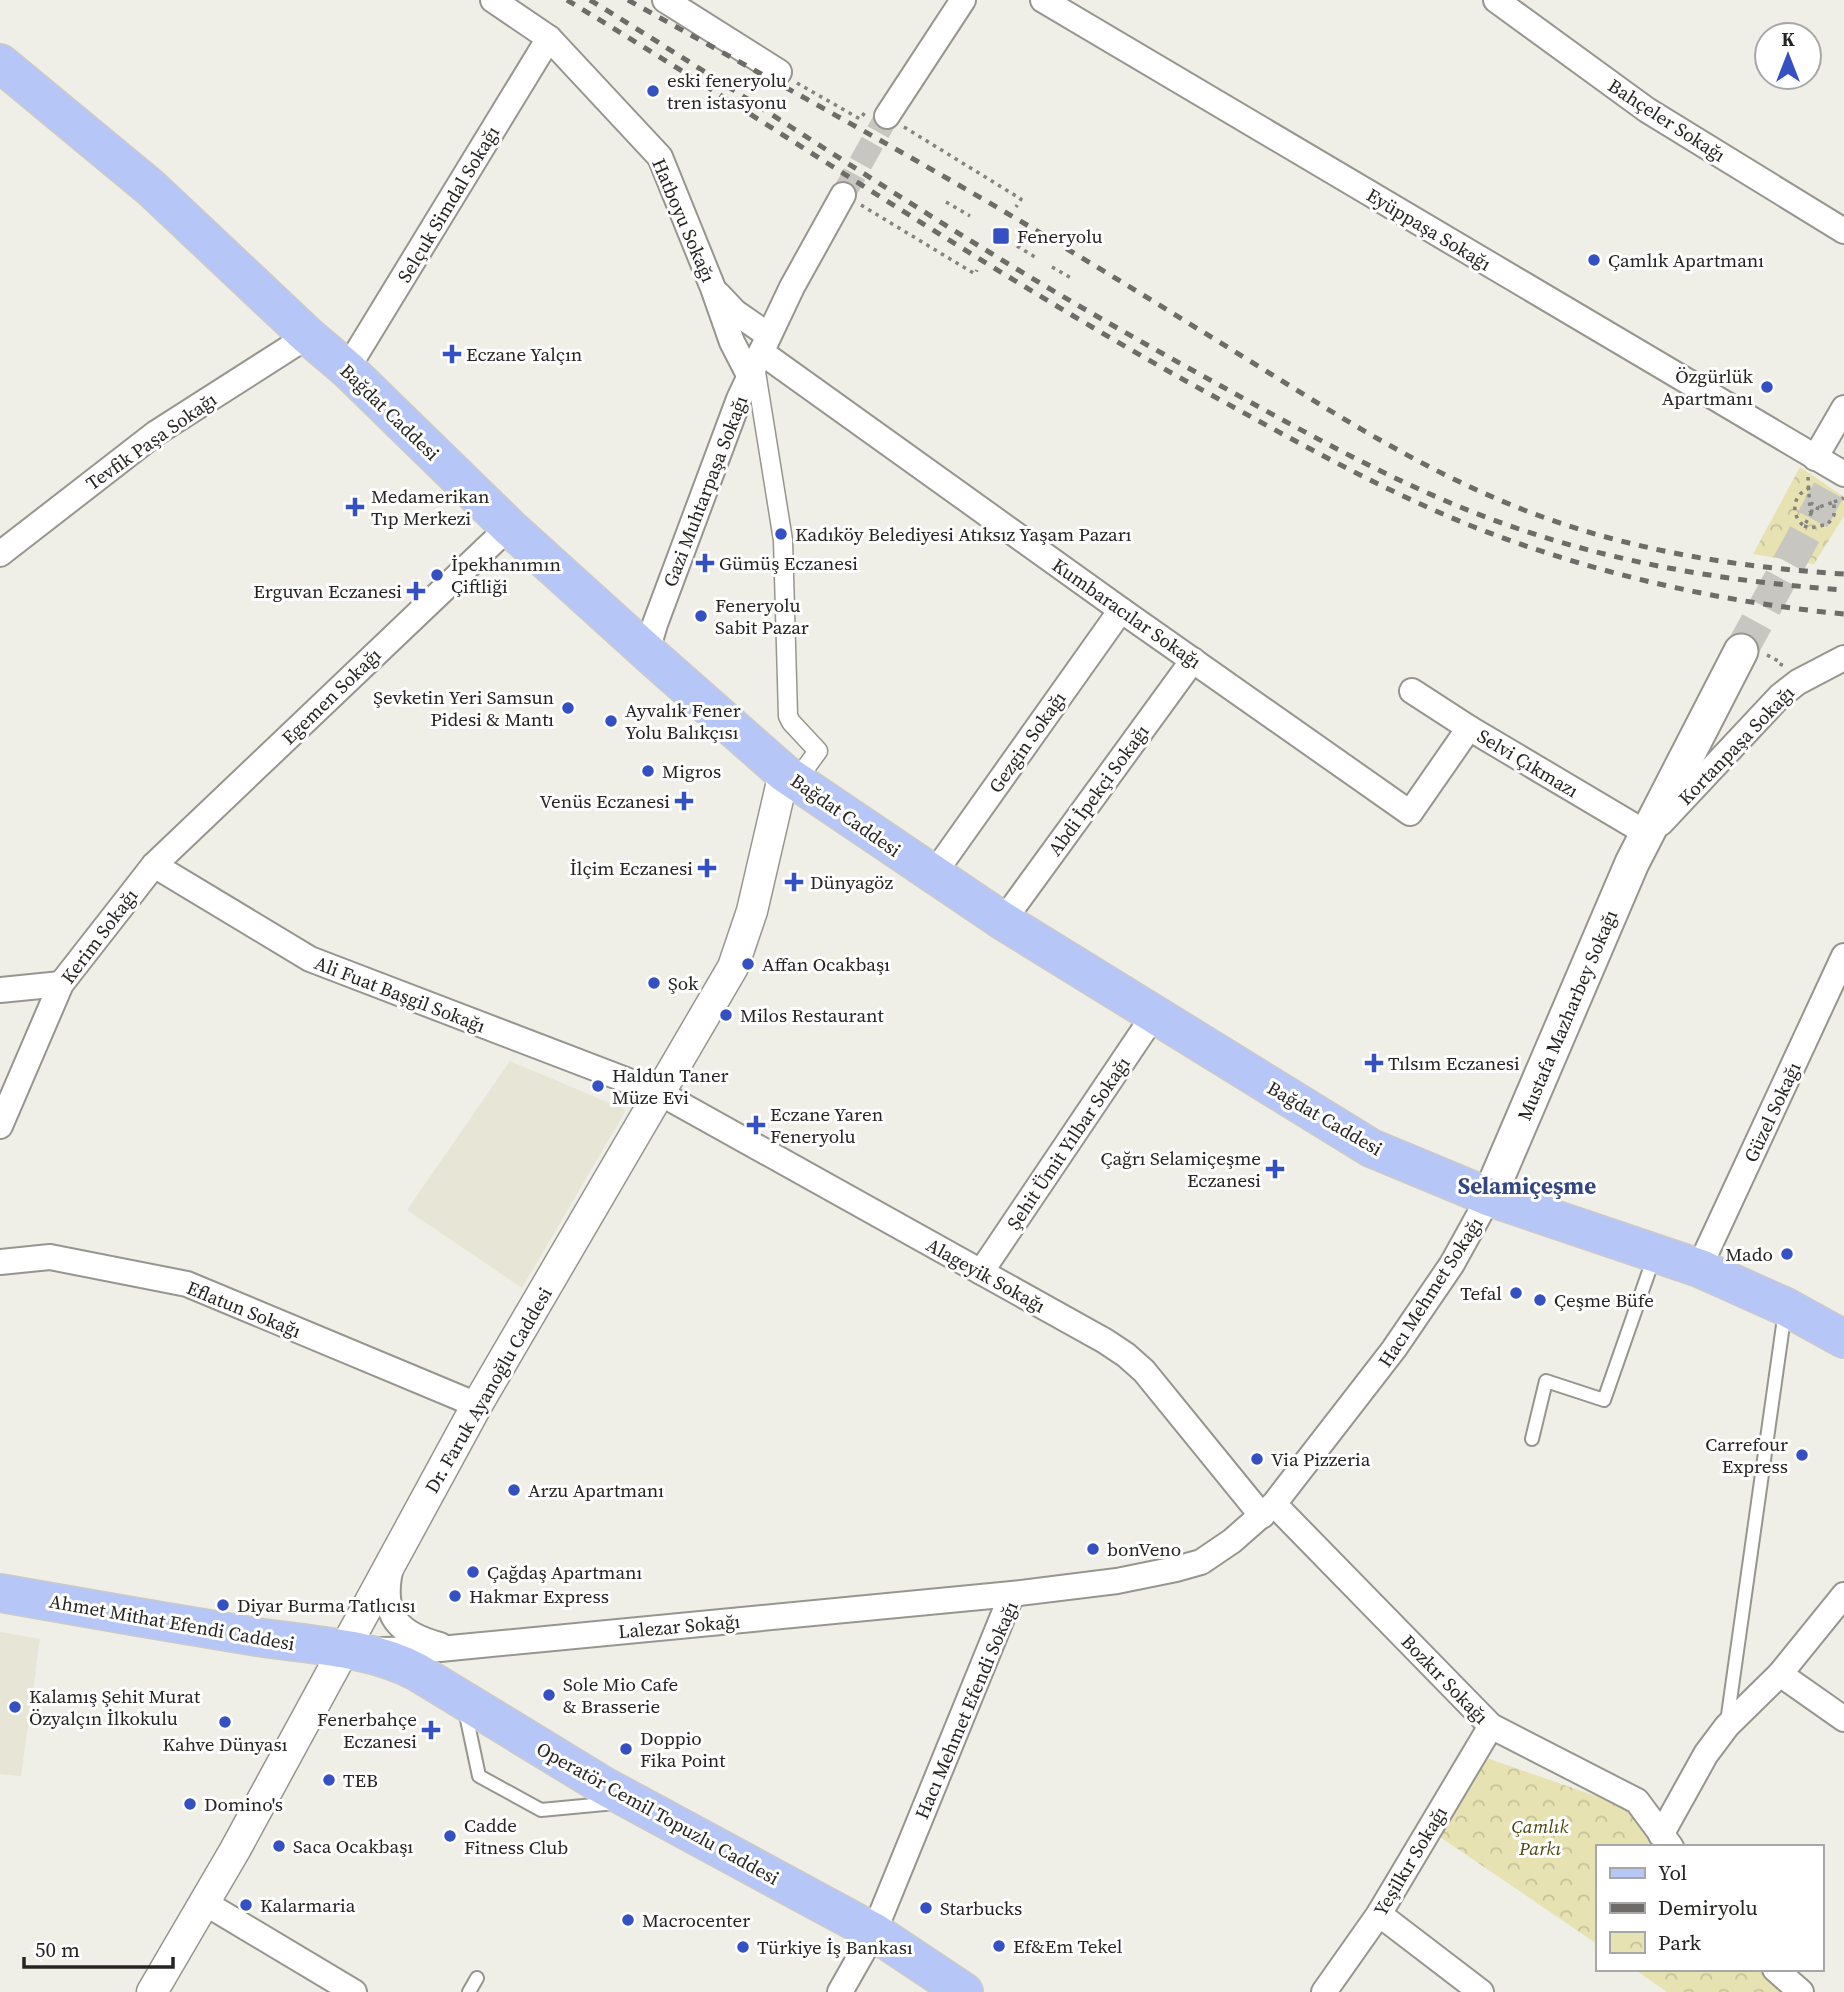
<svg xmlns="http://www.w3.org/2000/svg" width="1844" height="1992" viewBox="0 0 1844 1992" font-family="'Source Serif 4',serif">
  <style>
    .built { fill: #e6e5d6 }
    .park { fill: url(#park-crowns) }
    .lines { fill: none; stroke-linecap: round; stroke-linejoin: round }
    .minor-tunnel { stroke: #c7c6c0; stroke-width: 24; stroke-dasharray: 24 12; stroke-linecap: butt }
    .secondary-tunnel { stroke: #c7c6c0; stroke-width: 33; stroke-dasharray: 33 17; stroke-linecap: butt }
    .service-casing { stroke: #96968f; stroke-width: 16 }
    .pedestrian-casing { stroke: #96968f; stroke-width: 21 }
    .minor-casing { stroke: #96968f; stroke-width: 28 }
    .tertiary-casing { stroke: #96968f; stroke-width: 33 }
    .secondary-casing { stroke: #96968f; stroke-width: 37 }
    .primary-casing { stroke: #cbcaca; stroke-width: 40 }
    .path { stroke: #84837f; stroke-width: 3.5; stroke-dasharray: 3.5 5; stroke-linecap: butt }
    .service { stroke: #fff; stroke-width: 12 }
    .pedestrian { stroke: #fff; stroke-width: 18 }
    .minor { stroke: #fff; stroke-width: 24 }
    .tertiary { stroke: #fff; stroke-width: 30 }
    .secondary { stroke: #fff; stroke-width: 33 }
    .primary { stroke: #b6c7f7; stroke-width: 37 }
    .rail { stroke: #6d6c68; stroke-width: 5; stroke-dasharray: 9 9; stroke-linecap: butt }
    .poi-dot { fill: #3550c2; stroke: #fff; stroke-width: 2.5 }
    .labels { text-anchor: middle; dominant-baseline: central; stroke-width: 6; stroke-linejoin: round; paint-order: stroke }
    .poi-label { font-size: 19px; fill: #252422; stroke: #fff; text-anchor: start }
    .street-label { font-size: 19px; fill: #252422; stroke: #fff }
    .park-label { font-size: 19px; font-style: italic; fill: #4d470e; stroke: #fff }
    .quarter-label { font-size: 23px; font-weight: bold; fill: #354781; stroke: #fff }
  </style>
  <defs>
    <pattern id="park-crowns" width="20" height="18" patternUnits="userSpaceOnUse" patternTransform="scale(1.75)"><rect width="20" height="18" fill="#e7e2b2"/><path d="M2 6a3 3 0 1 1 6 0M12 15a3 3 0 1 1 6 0" fill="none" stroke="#c6c299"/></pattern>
  </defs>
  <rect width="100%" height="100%" fill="#efefe7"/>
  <!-- built -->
  <g class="built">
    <path d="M 510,1061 L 626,1110 L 522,1288 L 407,1210 Z"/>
    <path d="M 0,1632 L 40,1639 L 21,1776 L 0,1774 Z"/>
  </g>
  <!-- park -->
  <g class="park">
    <path d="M 1800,467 L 1844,497 L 1844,516 L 1814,564 L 1753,554 Z"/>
    <path d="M 1487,1758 L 1630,1808 L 1659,1847 L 1597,1847 L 1597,1944 L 1440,1837 Z"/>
    <path d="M 1634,1969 L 1765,1969 L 1794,1992 L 1667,1992 Z"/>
  </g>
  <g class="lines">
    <!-- minor-tunnel -->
    <path class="minor-tunnel" d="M 843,195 L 887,116"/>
    <!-- secondary-tunnel -->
    <path class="secondary-tunnel" d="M 1741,651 L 1844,462"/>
    <!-- service casing -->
    <g class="service-casing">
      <g id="service">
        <path d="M 1532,1439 L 1546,1381 L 1604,1400 L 1654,1257"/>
        <path d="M 465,1710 L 479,1776 L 541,1810 L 615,1803"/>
        <path d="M 1727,1722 L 1785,1311"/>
        <path d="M 469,1992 L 477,1978"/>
      </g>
    </g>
    <!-- pedestrian casing -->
    <g class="pedestrian-casing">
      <path id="pedestrian" d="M 755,366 L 783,540 L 788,716 L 791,722 L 818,751 L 796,781"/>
    </g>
    <!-- minor casing -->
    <g class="minor-casing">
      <g id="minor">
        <path d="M 493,0 L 549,38 L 660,157 L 713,288 L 732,342 L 750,377"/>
        <path d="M 665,0 L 779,72"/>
        <path d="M 1043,0 L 1844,474"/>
        <path d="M 1496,0 L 1647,110 L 1844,231"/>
        <path d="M 887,116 L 963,0"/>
        <path d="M 718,294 L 735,312 L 768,335"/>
        <path d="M 761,352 L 1121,610 L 1410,813 L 1469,728"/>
        <path d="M 347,369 L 549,38"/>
        <path d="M 1815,458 L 1844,408"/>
        <path d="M 0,554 L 156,433 L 308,336"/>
        <path d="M 647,651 L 655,624 L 739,399 L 792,287 L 843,195"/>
        <path d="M 1412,691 L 1469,728 L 1646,833"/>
        <path d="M 1661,823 L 1780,696 L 1798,682 L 1844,658"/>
        <path d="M 154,865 L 310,959 L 660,1093 L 1105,1341 L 1126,1355 L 1144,1371 L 1262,1516"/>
        <path d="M 933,875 L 1121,610"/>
        <path d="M 1003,921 L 1193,660"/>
        <path d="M 0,990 L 61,984"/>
        <path d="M 0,1126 L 61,984 L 154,865 L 509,527"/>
        <path d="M 0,1262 L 50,1257 L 187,1284 L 477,1405"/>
        <path d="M 1699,1268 L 1844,956"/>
        <path d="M 981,1272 L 1154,1015"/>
        <path d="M 1274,1504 L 1491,1726 L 1637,1801 L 1671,1847"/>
        <path d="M 390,1571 C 381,1615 398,1634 440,1645"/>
        <path d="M 381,1650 L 440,1649 L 1012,1594 L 1117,1581 L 1176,1569 L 1201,1562 L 1232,1541 L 1274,1504 L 1394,1349 L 1452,1264 L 1489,1197"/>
        <path d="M 1780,1674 L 1844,1719"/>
        <path d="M 1661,1835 L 1706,1754 L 1727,1726 L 1780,1674 L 1844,1595"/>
        <path d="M 205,1903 L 354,1992"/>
        <path d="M 1379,1914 L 1481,1992"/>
        <path d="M 1775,1969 L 1801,1992"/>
        <path d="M 840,1992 L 874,1932 L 1012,1594"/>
        <path d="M 1324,1992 L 1379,1914 L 1491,1726"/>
      </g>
    </g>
    <!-- tertiary casing -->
    <g class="tertiary-casing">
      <path id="tertiary" d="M 152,1992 L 235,1850 L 477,1405 L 733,967 L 752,911 L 784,773"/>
    </g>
    <!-- secondary casing -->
    <g class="secondary-casing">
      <path id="secondary" d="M 1489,1197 L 1632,863 L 1741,651"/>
    </g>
    <!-- primary casing -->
    <g class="primary-casing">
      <g id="primary">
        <path d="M 0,63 L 151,188 L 308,336 L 347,369 L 509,527 L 656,660 L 784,773 L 1003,921 L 1371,1148 L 1489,1197 L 1699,1268 L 1786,1307 L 1844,1339"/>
        <path d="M 0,1593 C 86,1608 171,1623 257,1637 C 308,1645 371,1647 417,1672 L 604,1786 L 874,1932 L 964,1992"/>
      </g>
    </g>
    <!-- path -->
    <g class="path">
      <path d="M 797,83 L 860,119 L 866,111"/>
      <path d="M 904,127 L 1021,199 L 1016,207"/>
      <path d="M 946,202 L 970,216"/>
      <path d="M 861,205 L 975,274 L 977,270"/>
      <path d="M 1017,246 L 1035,257"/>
      <path d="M 1052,267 L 1073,279"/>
      <path d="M 1808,477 L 1810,511 L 1816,512 L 1818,507 L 1811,503"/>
      <path d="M 1810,488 C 1792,494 1790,515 1804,526 L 1812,512"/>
      <path d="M 1834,502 L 1844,498"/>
      <path d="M 1804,526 L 1811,528 L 1828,524 L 1834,515 L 1834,502 L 1819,507"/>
      <path d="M 1767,655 L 1782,663 L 1779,669"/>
    </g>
    <!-- service -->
    <use href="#service" class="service"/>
    <!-- pedestrian -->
    <use href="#pedestrian" class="pedestrian"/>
    <!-- minor -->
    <use href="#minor" class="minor"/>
    <!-- tertiary -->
    <use href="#tertiary" class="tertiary"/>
    <!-- secondary -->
    <use href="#secondary" class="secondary"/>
    <!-- primary -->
    <use href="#primary" class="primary"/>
    <!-- rail -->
    <g class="rail">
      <path d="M 567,0 C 780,129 986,271 1204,391 C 1292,439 1381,490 1474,527 C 1592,573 1718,602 1844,614"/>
      <path d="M 590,0 C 724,82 855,170 989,252 C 1065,299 1143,343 1221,386 C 1317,439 1415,494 1519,529 C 1625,565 1733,582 1844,590"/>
      <path d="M 628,0 C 773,81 920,160 1062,246 C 1131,287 1198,329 1266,371 C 1349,423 1432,474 1524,510 C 1627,550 1734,567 1844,574"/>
    </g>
  </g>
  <!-- markers -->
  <g class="poi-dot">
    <circle cx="653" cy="91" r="7"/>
    <rect x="992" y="227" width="18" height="18" rx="3.5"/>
    <circle cx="1594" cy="260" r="7"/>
    <path d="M448.5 343.5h7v7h7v7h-7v7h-7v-7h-7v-7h7z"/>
    <circle cx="1767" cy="387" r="7"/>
    <path d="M351.5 496.5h7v7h7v7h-7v7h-7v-7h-7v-7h7z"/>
    <circle cx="781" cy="534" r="7"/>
    <path d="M701.5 552.5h7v7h7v7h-7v7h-7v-7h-7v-7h7z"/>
    <circle cx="437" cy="575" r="7"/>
    <path d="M412.5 580.5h7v7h7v7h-7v7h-7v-7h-7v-7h7z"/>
    <circle cx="701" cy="616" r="7"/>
    <circle cx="568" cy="708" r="7"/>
    <circle cx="611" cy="721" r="7"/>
    <circle cx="648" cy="771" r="7"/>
    <path d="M680.5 790.5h7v7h7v7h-7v7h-7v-7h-7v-7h7z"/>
    <path d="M703.5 857.5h7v7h7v7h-7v7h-7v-7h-7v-7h7z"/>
    <path d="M790.5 871.5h7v7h7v7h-7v7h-7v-7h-7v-7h7z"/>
    <circle cx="748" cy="964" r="7"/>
    <circle cx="654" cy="983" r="7"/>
    <circle cx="726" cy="1015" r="7"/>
    <path d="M1370.5 1052.5h7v7h7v7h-7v7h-7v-7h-7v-7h7z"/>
    <circle cx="598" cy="1086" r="7"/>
    <path d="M752.5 1114.5h7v7h7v7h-7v7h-7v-7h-7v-7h7z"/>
    <path d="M1271.5 1158.5h7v7h7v7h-7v7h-7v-7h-7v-7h7z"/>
    <circle cx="1787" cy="1254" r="7"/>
    <circle cx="1516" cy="1293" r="7"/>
    <circle cx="1540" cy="1300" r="7"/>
    <circle cx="1802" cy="1455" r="7"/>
    <circle cx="1257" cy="1459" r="7"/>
    <circle cx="514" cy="1490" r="7"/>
    <circle cx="1093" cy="1549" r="7"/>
    <circle cx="473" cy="1572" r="7"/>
    <circle cx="455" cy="1596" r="7"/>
    <circle cx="223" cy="1605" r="7"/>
    <circle cx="549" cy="1695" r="7"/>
    <circle cx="15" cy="1707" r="7"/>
    <circle cx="225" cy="1722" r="7"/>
    <path d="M427.5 1719.5h7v7h7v7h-7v7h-7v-7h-7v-7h7z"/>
    <circle cx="626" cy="1749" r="7"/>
    <circle cx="329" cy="1780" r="7"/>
    <circle cx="190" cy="1804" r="7"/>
    <circle cx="450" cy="1836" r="7"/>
    <circle cx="279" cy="1846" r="7"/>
    <circle cx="246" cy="1905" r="7"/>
    <circle cx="926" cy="1908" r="7"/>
    <circle cx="628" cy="1920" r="7"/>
    <circle cx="999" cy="1946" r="7"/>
    <circle cx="743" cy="1947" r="7"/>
  </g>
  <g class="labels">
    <!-- poi labels -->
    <g class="poi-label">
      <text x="667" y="80">eski feneryolu<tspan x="667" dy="22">tren istasyonu</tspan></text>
      <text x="1017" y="236">Feneryolu</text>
      <text x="1608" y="260">Çamlık Apartmanı</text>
      <text x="466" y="354">Eczane Yalçın</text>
      <text x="1753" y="376" text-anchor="end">Özgürlük<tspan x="1753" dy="22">Apartmanı</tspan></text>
      <text x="371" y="496">Medamerikan<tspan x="371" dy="22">Tıp Merkezi</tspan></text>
      <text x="795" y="534">Kadıköy Belediyesi Atıksız Yaşam Pazarı</text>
      <text x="719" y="563">Gümüş Eczanesi</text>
      <text x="451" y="564">İpekhanımın<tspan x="451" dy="22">Çiftliği</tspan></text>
      <text x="402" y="591" text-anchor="end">Erguvan Eczanesi</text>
      <text x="715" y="605">Feneryolu<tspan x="715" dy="22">Sabit Pazar</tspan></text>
      <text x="554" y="697" text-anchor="end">Şevketin Yeri Samsun<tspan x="554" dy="22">Pidesi &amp; Mantı</tspan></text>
      <text x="625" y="710">Ayvalık Fener<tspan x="625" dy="22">Yolu Balıkçısı</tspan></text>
      <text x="662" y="771">Migros</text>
      <text x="670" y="801" text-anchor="end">Venüs Eczanesi</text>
      <text x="693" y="868" text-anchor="end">İlçim Eczanesi</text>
      <text x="810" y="882">Dünyagöz</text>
      <text x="762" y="964">Affan Ocakbaşı</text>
      <text x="668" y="983">Şok</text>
      <text x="740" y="1015">Milos Restaurant</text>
      <text x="1388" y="1063">Tılsım Eczanesi</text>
      <text x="612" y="1075">Haldun Taner<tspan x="612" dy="22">Müze Evi</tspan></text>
      <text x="770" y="1114">Eczane Yaren<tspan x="770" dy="22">Feneryolu</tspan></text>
      <text x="1261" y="1158" text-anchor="end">Çağrı Selamiçeşme<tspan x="1261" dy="22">Eczanesi</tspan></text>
      <text x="1773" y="1254" text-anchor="end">Mado</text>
      <text x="1502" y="1293" text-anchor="end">Tefal</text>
      <text x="1554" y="1300">Çeşme Büfe</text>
      <text x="1788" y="1444" text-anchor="end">Carrefour<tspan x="1788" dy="22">Express</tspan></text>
      <text x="1271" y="1459">Via Pizzeria</text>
      <text x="528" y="1490">Arzu Apartmanı</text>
      <text x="1107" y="1549">bonVeno</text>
      <text x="487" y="1572">Çağdaş Apartmanı</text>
      <text x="469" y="1596">Hakmar Express</text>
      <text x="237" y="1605">Diyar Burma Tatlıcısı</text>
      <text x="563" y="1684">Sole Mio Cafe<tspan x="563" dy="22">&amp; Brasserie</tspan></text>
      <text x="29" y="1696">Kalamış Şehit Murat<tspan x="29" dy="22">Özyalçın İlkokulu</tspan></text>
      <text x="417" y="1719" text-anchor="end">Fenerbahçe<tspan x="417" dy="22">Eczanesi</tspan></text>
      <text x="640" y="1738">Doppio<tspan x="640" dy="22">Fika Point</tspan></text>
      <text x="225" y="1744" text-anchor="middle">Kahve Dünyası</text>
      <text x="343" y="1780">TEB</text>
      <text x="204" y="1804">Domino's</text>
      <text x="464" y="1825">Cadde<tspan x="464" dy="22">Fitness Club</tspan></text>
      <text x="293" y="1846">Saca Ocakbaşı</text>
      <text x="260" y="1905">Kalarmaria</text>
      <text x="940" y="1908">Starbucks</text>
      <text x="642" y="1920">Macrocenter</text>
      <text x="1013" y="1946">Ef&amp;Em Tekel</text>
      <text x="757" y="1947">Türkiye İş Bankası</text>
    </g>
    <!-- street labels -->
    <g class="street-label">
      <text transform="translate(1667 120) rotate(33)">Bahçeler Sokağı</text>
      <text transform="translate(448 204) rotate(-59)">Selçuk Simdal Sokağı</text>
      <text transform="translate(684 220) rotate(67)">Hatboyu Sokağı</text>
      <text transform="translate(1429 229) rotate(31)">Eyüppaşa Sokağı</text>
      <text transform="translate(390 412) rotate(44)">Bağdat Caddesi</text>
      <text transform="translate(151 441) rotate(-35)">Tevfik Paşa Sokağı</text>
      <text transform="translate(705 491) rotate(-69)">Gazi Muhtarpaşa Sokağı</text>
      <text transform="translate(1127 613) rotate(35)">Kumbaracılar Sokağı</text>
      <text transform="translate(331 696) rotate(-44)">Egemen Sokağı</text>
      <text transform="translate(1027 742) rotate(-55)">Gezgin Sokağı</text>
      <text transform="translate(1736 745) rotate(-46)">Kortanpaşa Sokağı</text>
      <text transform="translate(1528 763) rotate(31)">Selvi Çıkmazı</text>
      <text transform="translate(1098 790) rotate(-54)">Abdi İpekçi Sokağı</text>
      <text transform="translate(846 815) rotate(35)">Bağdat Caddesi</text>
      <text transform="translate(99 936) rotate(-53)">Kerim Sokağı</text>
      <text transform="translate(400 994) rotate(21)">Ali Fuat Başgil Sokağı</text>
      <text transform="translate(1567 1015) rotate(-67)">Mustafa Mazharbey Sokağı</text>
      <text transform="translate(1772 1112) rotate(-65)">Güzel Sokağı</text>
      <text transform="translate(1325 1118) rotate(30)">Bağdat Caddesi</text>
      <text transform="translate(1068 1143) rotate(-56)">Şehit Ümit Yılbar Sokağı</text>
      <text transform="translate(986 1275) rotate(29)">Alageyik Sokağı</text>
      <text transform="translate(1430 1292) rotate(-57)">Hacı Mehmet Sokağı</text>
      <text transform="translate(244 1309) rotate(22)">Eflatun Sokağı</text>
      <text transform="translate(488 1390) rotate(-60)">Dr. Faruk Ayanoğlu Caddesi</text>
      <text transform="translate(172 1622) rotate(10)">Ahmet Mithat Efendi Caddesi</text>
      <text transform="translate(679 1626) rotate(-5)">Lalezar Sokağı</text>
      <text transform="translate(1445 1679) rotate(46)">Bozkır Sokağı</text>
      <text transform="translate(966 1710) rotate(-67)">Hacı Mehmet Efendi Sokağı</text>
      <text transform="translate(658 1813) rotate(29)">Operatör Cemil Topuzlu Caddesi</text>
      <text transform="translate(1410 1861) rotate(-59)">Yeşilkır Sokağı</text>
    </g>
    <!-- park labels -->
    <g class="park-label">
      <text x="1540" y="1826">Çamlık<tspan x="1540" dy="22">Parkı</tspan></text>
    </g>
    <!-- quarter labels -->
    <g class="quarter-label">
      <text x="1527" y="1186">Selamiçeşme</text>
    </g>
  </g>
  <!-- legend -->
  <rect x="1596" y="1845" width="228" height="126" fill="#ffffff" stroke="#a8a7a7" stroke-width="2"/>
  <rect x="1610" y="1868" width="35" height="10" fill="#b6c7f7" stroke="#a8a7a7" stroke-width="2"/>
  <text x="1658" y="1880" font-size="21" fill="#252422">Yol</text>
  <rect x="1610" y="1903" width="35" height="10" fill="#6d6c68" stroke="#a8a7a7" stroke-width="2"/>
  <text x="1658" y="1915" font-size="21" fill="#252422">Demiryolu</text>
  <rect x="1610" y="1932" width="35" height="21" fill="url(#park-crowns)" stroke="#a8a7a7" stroke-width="2"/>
  <text x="1658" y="1950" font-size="21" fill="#252422">Park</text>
  <!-- north arrow -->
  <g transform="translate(1788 56)"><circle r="33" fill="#ffffff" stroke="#a8a7a7" stroke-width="2"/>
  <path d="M0-5L12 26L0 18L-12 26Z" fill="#3550c2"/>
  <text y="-10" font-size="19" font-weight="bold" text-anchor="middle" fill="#252422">K</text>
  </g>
  <!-- scale -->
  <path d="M24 1957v10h149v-10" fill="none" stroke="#252422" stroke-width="3.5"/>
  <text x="35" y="1957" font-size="21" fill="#252422" stroke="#ffffff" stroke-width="5" paint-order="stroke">50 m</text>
</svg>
